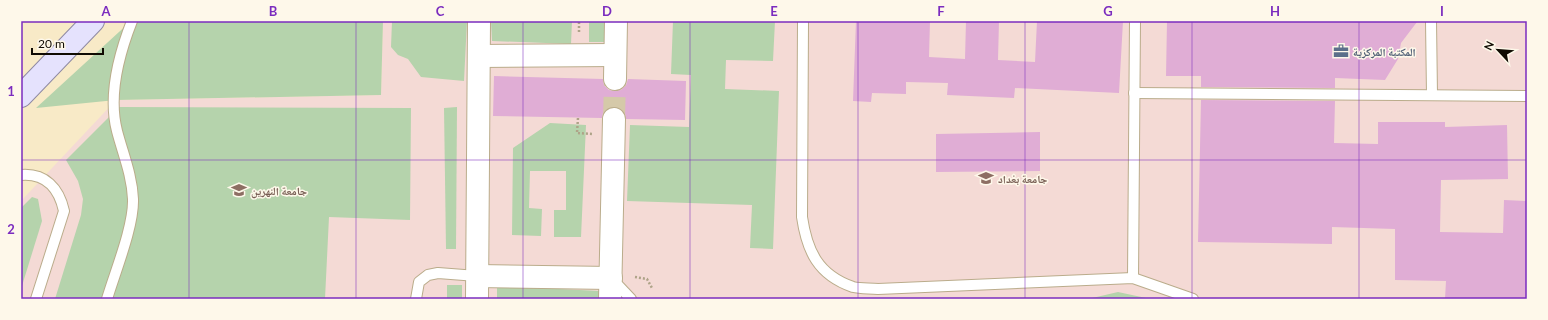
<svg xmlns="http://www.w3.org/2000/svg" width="1548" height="320" viewBox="0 0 1548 320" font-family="Lato,'Noto Naskh Arabic',sans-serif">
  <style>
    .education { fill: #f4dad5 }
    .green { fill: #b5d3ac }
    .building { fill: #e0add5 }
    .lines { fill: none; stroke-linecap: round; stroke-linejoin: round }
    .secondary-tunnel { stroke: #d5c9a9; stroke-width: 22; stroke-dasharray: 22 11; stroke-linecap: butt }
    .lane-casing { stroke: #baac8b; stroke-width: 12 }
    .secondary-casing { stroke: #baac8b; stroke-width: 24 }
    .primary-casing { stroke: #8f8aa4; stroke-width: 24 }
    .path { stroke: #aea388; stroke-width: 2.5; stroke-dasharray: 2 2; stroke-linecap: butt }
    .lane { stroke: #fff; stroke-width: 10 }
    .secondary { stroke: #fff; stroke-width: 22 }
    .primary { stroke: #e5e2fd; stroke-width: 22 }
    .grid { fill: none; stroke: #7b2cbf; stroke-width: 1; stroke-opacity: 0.55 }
    .labels { text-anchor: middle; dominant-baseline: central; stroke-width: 3; stroke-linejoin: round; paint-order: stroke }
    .service-label { font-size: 11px; font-weight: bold; fill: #4e5e75; stroke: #fef8ea; text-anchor: start }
    .education-label { font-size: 11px; font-weight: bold; fill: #785e54; stroke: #fef8ea; text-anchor: start }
    .neatline { fill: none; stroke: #7b2cbf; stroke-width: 1.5 }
    .grid-label { font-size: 13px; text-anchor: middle; font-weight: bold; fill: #7b2cbf }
  </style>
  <rect width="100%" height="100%" fill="#f8eac7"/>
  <!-- education -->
  <path class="education" d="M 383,21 L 1527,21 L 1527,299 L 21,299 L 21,201 L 116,100 L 381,95 Z"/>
  <!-- green -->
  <g class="green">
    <path d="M 131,21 L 383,21 L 381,95 L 116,100 L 36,108 Z"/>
    <path d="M 392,21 L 467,21 L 464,81 L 421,77 L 408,59 L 398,55 L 391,47 Z"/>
    <path d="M 491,21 L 572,21 L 571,44 L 492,41 Z"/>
    <path d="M 589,21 L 608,21 L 607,34 L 604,42 L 589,42 Z"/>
    <path d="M 673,21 L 775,21 L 773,61 L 726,60 L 725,89 L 779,91 L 773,249 L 750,248 L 752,205 L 627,201 L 630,125 L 689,127 L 691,75 L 671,74 Z"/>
    <path d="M 119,107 L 411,108 L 410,220 L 329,217 L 325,299 L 55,299 L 81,215 L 83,199 L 78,181 L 66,160 Z"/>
    <path d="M 457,107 L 456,249 L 446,249 L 444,108 Z"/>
    <path d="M 550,123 L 586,125 L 581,237 L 554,237 L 554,210 L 566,210 L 566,171 L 530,171 L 529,208 L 542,209 L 541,236 L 512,235 L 513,148 Z"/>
    <path d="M 32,197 L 38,199 L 42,221 L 21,289 L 21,208 Z"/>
    <rect x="447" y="285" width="15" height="14"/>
    <path d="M 497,286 L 600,291 L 600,299 L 497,299 Z"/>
    <path d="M 1118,292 L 1146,298 L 1148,299 L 1088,299 Z"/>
  </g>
  <!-- building -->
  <g class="building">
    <path d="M 856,21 L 930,21 L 929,57 L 965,59 L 966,21 L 999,21 L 998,60 L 1035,62 L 1037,21 L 1123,21 L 1119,93 L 1015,88 L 1014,98 L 947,95 L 948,83 L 906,82 L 906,94 L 872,93 L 871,102 L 853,101 Z"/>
    <path d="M 1167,21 L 1374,21 L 1417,22 L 1401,43 L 1398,59 L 1385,80 L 1335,78 L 1335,88 L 1201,87 L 1201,76 L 1166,76 Z"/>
    <path d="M 494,76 L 603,79 L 604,85 L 609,90 L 614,91 L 621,90 L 626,85 L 628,79 L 686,81 L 685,120 L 626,119 L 625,113 L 621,109 L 615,107 L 608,108 L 603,113 L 602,118 L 493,116 Z"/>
    <path d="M 1201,100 L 1335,101 L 1334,143 L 1378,144 L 1378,122 L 1445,122 L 1445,127 L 1507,125 L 1508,179 L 1441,180 L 1440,232 L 1503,233 L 1504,200 L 1527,201 L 1527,299 L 1445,299 L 1446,281 L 1395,280 L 1395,229 L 1332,227 L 1332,244 L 1198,242 Z"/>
    <path d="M 1040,132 L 1040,171 L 936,172 L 936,134 Z"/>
  </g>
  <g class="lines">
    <!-- secondary-tunnel -->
    <path class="secondary-tunnel" d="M 614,119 L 615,79"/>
    <!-- lane casing -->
    <g class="lane-casing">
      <g id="lane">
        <path d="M 803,21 L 802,217 C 807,251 818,275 853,287 C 861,289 870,288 878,289 L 1133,278 L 1193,299"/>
        <path d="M 1431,21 L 1432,95"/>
        <path d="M 1134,93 L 1527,96"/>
        <path d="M 21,175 C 45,173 59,188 64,211 L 36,299"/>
        <path d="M 1133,278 L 1135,21"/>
        <path d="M 613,280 L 631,299"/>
        <path d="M 107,299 C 115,272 134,226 133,199 C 132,175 123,154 117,131 C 108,96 119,54 132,21"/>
        <path d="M 416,299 L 419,282 L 428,275 L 438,273 L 477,276"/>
      </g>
    </g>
    <!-- secondary casing -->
    <g class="secondary-casing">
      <g id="secondary">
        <path d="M 479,56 L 615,55"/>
        <path d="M 615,79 L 616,21"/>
        <path d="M 477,276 L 611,278"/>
        <path d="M 477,299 L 479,21"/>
        <path d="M 610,299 L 614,119"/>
      </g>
    </g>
    <!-- primary casing -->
    <g class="primary-casing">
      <path id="primary" d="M 21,96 L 93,21"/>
    </g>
    <!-- path -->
    <g class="path">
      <path d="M 579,32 L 579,21"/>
      <path d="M 578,118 L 577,133 L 592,134"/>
      <path d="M 635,277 L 647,279 L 652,288"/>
    </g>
    <!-- lane -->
    <use href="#lane" class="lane"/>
    <!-- secondary -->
    <use href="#secondary" class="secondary"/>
    <!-- primary -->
    <use href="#primary" class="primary"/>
  </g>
  <!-- grid -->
  <path class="grid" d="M 189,21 L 189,299M 356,21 L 356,299M 523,21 L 523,299M 690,21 L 690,299M 858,21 L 858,299M 1025,21 L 1025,299M 1192,21 L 1192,299M 1359,21 L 1359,299M 21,160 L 1527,160"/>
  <!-- icons -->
  <defs>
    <g id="office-bare" transform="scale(1.2)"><path d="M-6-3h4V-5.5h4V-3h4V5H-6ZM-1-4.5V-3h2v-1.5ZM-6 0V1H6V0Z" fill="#5c6f8a" stroke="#fef8ea" stroke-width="2.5" paint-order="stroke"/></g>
    <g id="university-bare" transform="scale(1.2)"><path d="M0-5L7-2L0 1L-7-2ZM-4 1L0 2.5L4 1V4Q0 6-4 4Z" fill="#8d6e63" stroke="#fef8ea" stroke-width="2.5" paint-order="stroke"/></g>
  </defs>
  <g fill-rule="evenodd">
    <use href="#office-bare" x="1341" y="51"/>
    <use href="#university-bare" x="986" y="178"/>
    <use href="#university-bare" x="239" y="190"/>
  </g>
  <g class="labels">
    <!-- service labels -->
    <g class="service-label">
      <text x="1353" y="51">المكتبة المركزية</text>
    </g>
    <!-- education labels -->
    <g class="education-label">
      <text x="998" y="178">جامعة بغداد</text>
      <text x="251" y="190">جامعة النهرين</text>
    </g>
  </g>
  <!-- border -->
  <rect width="1548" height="320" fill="none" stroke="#fef8ea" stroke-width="44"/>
  <!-- north arrow -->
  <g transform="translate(1498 50) rotate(296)" stroke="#fef8ea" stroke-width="3" paint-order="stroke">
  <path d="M0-3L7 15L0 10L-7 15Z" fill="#100b02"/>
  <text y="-6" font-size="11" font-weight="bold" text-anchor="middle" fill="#100b02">N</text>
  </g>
  <!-- scale -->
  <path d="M32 48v6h71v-6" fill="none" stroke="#100b02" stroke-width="2"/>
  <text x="38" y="48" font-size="12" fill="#100b02" stroke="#fef8ea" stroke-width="3" paint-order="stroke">20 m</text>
  <rect x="22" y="22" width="1504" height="276" class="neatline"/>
  <g class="grid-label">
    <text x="106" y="16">A</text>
    <text x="273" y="16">B</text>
    <text x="440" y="16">C</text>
    <text x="607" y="16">D</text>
    <text x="774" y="16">E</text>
    <text x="941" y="16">F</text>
    <text x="1108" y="16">G</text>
    <text x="1275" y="16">H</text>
    <text x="1442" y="16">I</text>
    <text x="11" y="96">1</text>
    <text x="11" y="234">2</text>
  </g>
</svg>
